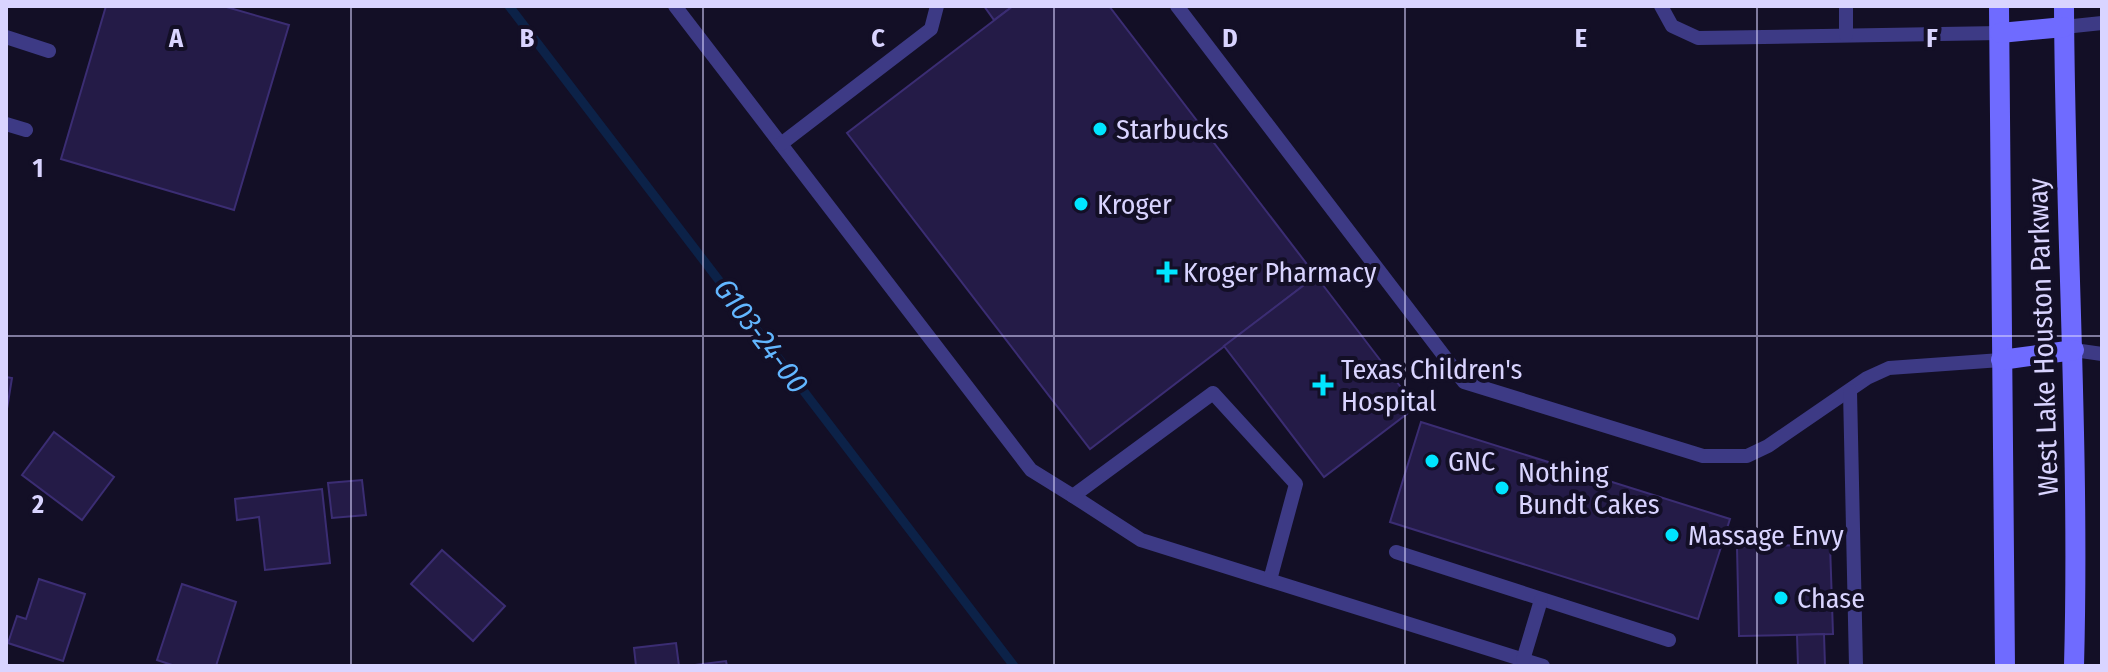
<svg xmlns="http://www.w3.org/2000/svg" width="2108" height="672" viewBox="0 0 2108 672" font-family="'Fira Sans Condensed',sans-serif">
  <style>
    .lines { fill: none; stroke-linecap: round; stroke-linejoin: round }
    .stream { stroke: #0c2248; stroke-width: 9 }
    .building { fill: #241b47; stroke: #3b2d73; stroke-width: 2 }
    .lane { stroke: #3d3a85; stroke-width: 14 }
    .secondary { stroke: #6f6bff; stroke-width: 20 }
    .grid { fill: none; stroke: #d9d4ff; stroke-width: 2; stroke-opacity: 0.55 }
    .poi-dot { fill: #00e5ff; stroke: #130f26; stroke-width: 3 }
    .labels { text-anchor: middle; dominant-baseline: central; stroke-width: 8; stroke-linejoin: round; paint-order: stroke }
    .poi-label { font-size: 28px; fill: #d9d4ff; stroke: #130f26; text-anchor: start }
    .street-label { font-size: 28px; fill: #d9d4ff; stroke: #130f26 }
    .water-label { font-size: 30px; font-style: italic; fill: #62b6ff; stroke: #130f26 }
    .grid-label { font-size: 26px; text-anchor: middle; font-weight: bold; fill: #d9d4ff; stroke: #130f26; stroke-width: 8; stroke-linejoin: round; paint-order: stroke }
  </style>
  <rect width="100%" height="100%" fill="#130f26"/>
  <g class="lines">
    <!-- stream -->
    <path class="stream" d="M 509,6 L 1014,666"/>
  </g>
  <!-- building -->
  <g class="building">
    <path d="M 106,6 L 223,6 L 289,25 L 234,210 L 61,159 Z"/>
    <path d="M 984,6 L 1013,6 L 994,20 Z"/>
    <path d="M 1013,6 L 1109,6 L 1316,276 L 1090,449 L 847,133 Z"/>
    <path d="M 1316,276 L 1416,407 L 1324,477 L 1224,346 Z"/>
    <path d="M 6,377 L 12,378 L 6,415 Z"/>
    <path d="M 1421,422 L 1730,519 L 1698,619 L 1390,522 Z"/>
    <path d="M 54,432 L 114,477 L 82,520 L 22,475 Z"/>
    <path d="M 362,480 L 366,515 L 332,518 L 328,483 Z"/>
    <path d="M 322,489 L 330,563 L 265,570 L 259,517 L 237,520 L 235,499 Z"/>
    <path d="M 1830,544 L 1833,634 L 1739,636 L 1737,547 Z"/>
    <path d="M 442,550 L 505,606 L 473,641 L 411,584 Z"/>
    <path d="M 39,579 L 85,594 L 63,661 L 8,643 L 17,616 L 26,619 Z"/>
    <path d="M 182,584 L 236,602 L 216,666 L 175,666 L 157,660 Z"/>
    <path d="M 1824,634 L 1825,666 L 1798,666 L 1797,635 Z"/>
    <path d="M 676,643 L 679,666 L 636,666 L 634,648 Z"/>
    <path d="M 726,661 L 727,666 L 687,666 Z"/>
  </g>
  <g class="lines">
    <!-- lane -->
    <g class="lane">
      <path d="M 675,6 L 1031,470 L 1073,496"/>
      <path d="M 1177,6 L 1464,382 L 1703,456 L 1747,456 L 1768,446 L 1867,378 L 1889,368 L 2001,360"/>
      <path d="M 1661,6 L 1672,26 L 1698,38 L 2000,33"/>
      <path d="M 1846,6 L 1846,35"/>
      <path d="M 2064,27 L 2102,23"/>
      <path d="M 6,37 L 49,51"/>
      <path d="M 6,124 L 26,130"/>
      <path d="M 781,144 L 931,29 L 937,6"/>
      <path d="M 2074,350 L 2102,354"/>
      <path d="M 1850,391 L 1856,666"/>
      <path d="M 1396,552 L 1669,640"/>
      <path d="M 1270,580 L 1296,484 L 1213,393 L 1073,496 L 1141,540 L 1543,666"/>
      <path d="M 1523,660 L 1541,600"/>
    </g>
    <!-- secondary -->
    <g class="secondary">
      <path d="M 1999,6 L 2005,666"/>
      <path d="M 2064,6 C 2065,226 2080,446 2074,666"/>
      <path d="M 2000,33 L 2064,27"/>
      <path d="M 2001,360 L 2074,350"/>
    </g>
  </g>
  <!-- grid -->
  <path class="grid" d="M 351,6 L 351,666M 703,6 L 703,666M 1054,6 L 1054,666M 1405,6 L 1405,666M 1757,6 L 1757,666M 6,336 L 2102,336"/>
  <!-- markers -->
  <g class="poi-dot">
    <circle cx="1100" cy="129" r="8"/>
    <circle cx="1081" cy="204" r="8"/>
    <path d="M1163 260h8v8h8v8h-8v8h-8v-8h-8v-8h8z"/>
    <path d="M1319 373h8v8h8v8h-8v8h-8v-8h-8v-8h8z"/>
    <circle cx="1432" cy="461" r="8"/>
    <circle cx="1502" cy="488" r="8"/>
    <circle cx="1672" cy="535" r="8"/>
    <circle cx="1781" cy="598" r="8"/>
  </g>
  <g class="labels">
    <!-- poi labels -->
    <g class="poi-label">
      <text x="1116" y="129">Starbucks</text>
      <text x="1097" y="204">Kroger</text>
      <text x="1183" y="272">Kroger Pharmacy</text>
      <text x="1341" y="369">Texas Children's<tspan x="1341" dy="32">Hospital</tspan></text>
      <text x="1448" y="461">GNC</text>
      <text x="1518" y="472">Nothing<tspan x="1518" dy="32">Bundt Cakes</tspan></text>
      <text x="1688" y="535">Massage Envy</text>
      <text x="1797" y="598">Chase</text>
    </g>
    <!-- street labels -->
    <g class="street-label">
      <text transform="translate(2043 337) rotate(-92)">West Lake Houston Parkway</text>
    </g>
    <!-- water labels -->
    <g class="water-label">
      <text transform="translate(761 336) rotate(53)">G103-24-00</text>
    </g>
  </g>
  <g class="grid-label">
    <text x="176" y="47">A</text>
    <text x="527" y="47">B</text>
    <text x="878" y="47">C</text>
    <text x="1230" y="47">D</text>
    <text x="1581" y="47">E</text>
    <text x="1932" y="47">F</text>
    <text x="38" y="177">1</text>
    <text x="38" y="513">2</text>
  </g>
  <!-- border -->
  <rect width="2108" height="672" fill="none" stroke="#d9d4ff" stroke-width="16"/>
</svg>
